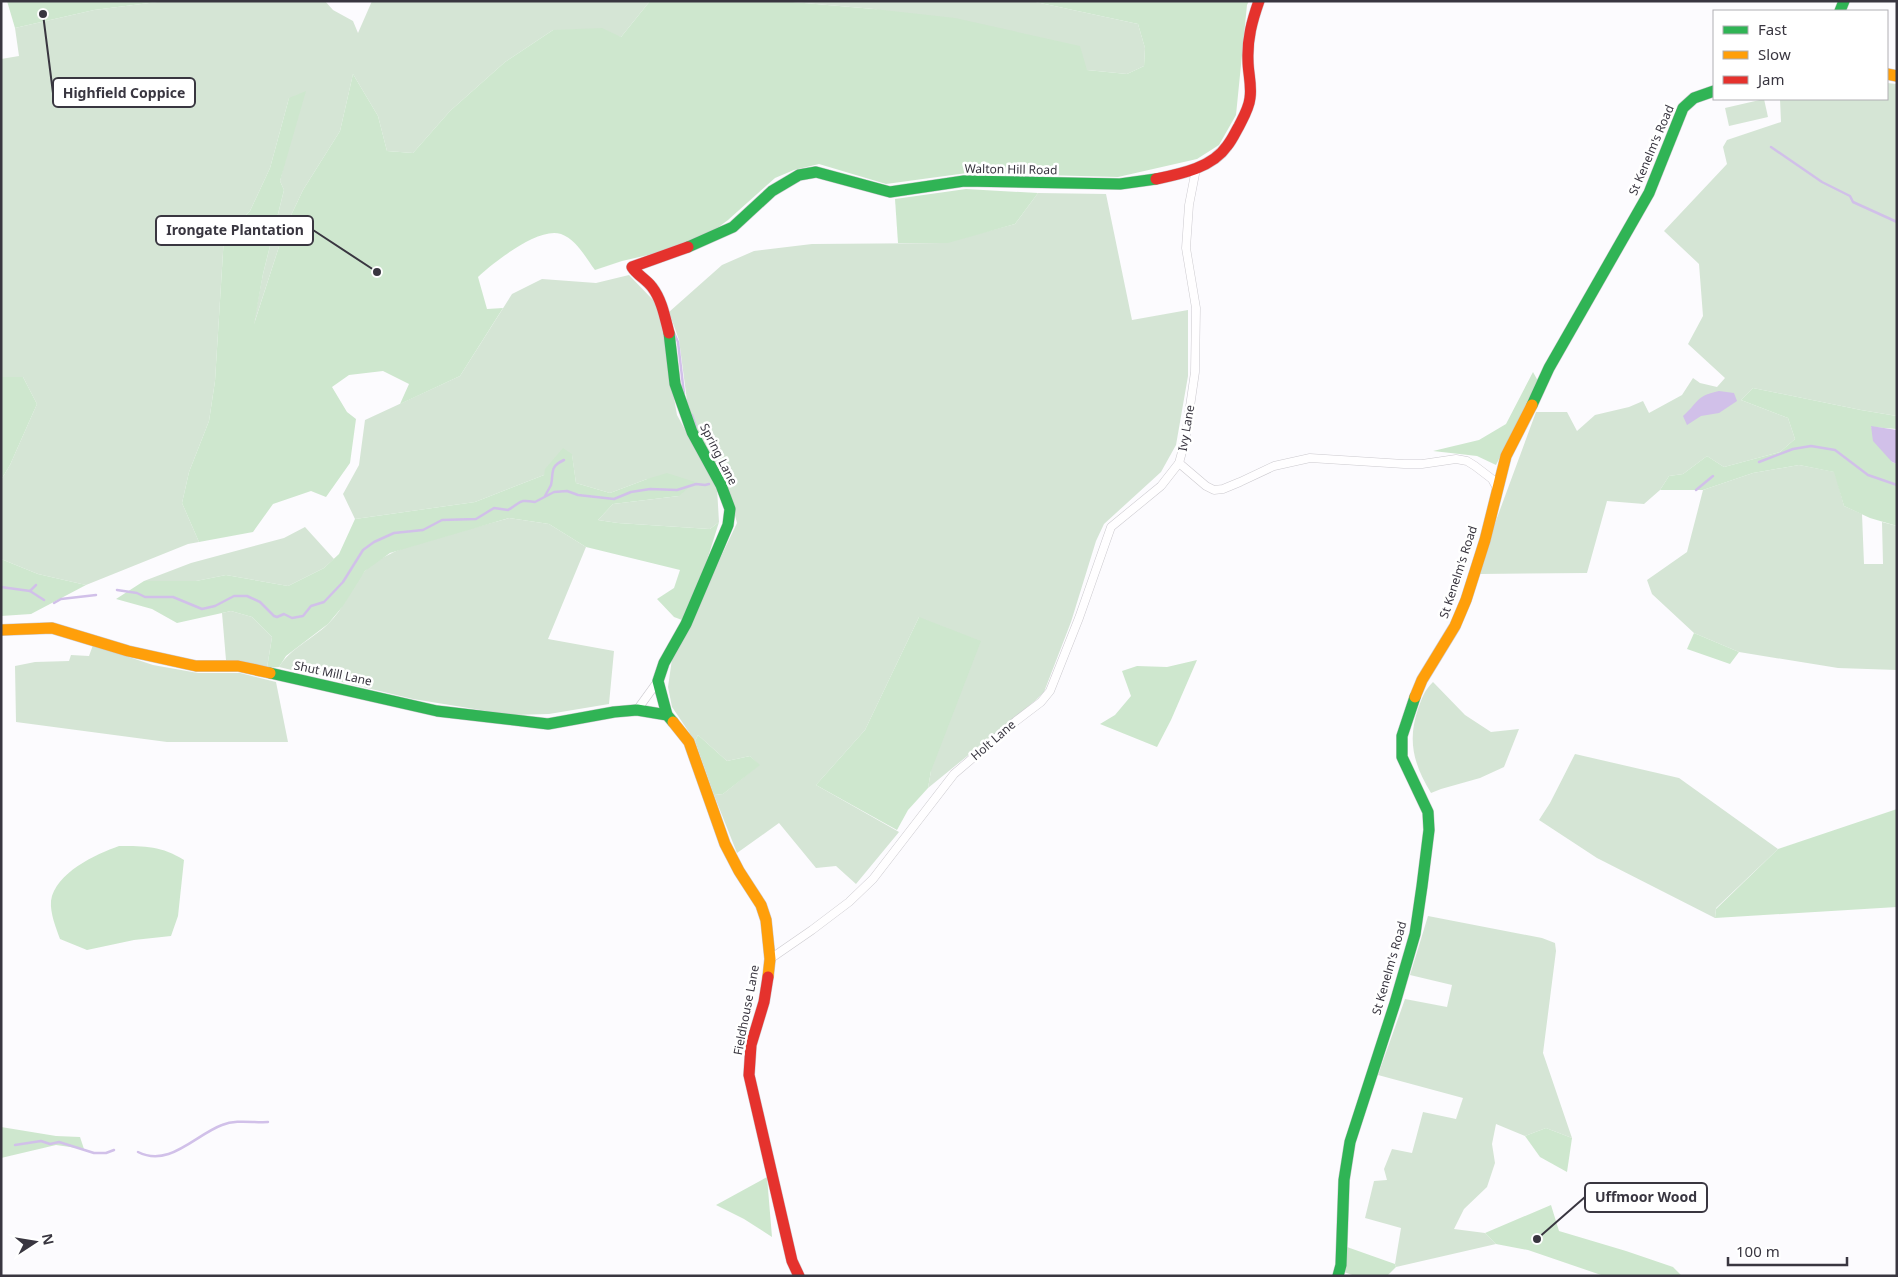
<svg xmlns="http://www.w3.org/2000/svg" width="1898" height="1277" viewBox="0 0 1898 1277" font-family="'Noto Sans',sans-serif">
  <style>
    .green { fill: #d5e5d5 }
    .forest { fill: #cee7ce }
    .water { fill: #d1c0e9 }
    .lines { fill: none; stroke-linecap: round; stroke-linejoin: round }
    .stream { stroke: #d1c0e9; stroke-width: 2.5 }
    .street-casing { stroke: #cccacf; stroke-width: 9 }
    .fast-casing { stroke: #cccacf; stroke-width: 12 }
    .slow-casing { stroke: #cccacf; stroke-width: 12 }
    .jam-casing { stroke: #cccacf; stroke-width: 12 }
    .street { stroke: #fffeff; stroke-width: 8 }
    .fast { stroke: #30b455; stroke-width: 11 }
    .slow { stroke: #ff9f0a; stroke-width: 11 }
    .jam { stroke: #e5322d; stroke-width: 11 }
    .labels { text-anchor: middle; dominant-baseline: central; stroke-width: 5; stroke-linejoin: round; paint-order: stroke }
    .street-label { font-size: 12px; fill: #393640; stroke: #fff }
    .leader { fill: none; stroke: #393640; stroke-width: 2 }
    .callout-dot { fill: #393640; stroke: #fff; stroke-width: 2 }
    .callout { fill: #fff; stroke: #393640; stroke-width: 2 }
    .callout-label { font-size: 14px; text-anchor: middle; font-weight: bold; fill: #393640 }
  </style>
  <rect width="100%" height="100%" fill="#fcfbfe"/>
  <!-- green -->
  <g class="green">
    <path d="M 165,1 L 325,1 L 333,10 L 353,21 L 358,33 L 372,1 L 650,1 L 621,37 L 553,30 L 505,62 L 450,111 L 413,153 L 387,151 L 378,116 L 353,74 L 340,131 L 303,190 L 285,228 L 252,330 L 263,274 L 284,190 L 280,181 L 284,164 L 289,98 L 270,168 L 250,211 L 224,236 L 215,381 L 209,421 L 189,472 L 182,503 L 199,542 L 188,544 L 86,585 L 38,574 L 1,559 L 1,480 L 10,465 L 37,404 L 23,377 L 1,377 L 1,59 L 19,56 L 15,28 L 94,10 Z"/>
    <path d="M 781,1 L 1031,1 L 1138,24 L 1145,48 L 1144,66 L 1127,74 L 1087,70 L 874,9 Z"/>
    <path d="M 1887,83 L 1897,84 L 1897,416 L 1861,410 L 1753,388 L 1741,400 L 1788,418 L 1795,439 L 1780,452 L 1724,467 L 1707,456 L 1683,474 L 1669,476 L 1660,490 L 1644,504 L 1607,501 L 1587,573 L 1479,574 L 1494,526 L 1536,412 L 1567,412 L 1577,431 L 1595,415 L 1629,407 L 1643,401 L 1649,413 L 1682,395 L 1693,378 L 1700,383 L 1717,387 L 1725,378 L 1688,344 L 1703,316 L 1699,264 L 1664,231 L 1727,164 L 1723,147 L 1727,140 L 1781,122 L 1780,99 L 1887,99 Z"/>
    <path d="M 1764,99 L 1768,117 L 1729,126 L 1725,108 Z"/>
    <path d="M 1038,193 L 1106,194 L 1132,320 L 1188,310 L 1188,376 L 1176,445 L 1161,472 L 1104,524 L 1096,541 L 1071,622 L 1044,692 L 1036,700 L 928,788 L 931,771 L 919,617 L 865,730 L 816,785 L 899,832 L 856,884 L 836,866 L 816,868 L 779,823 L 737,853 L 714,795 L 723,794 L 759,765 L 750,756 L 727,761 L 698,735 L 695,741 L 672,707 L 668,687 L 672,659 L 737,523 L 726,481 L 689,416 L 679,340 L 669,312 L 722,265 L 754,251 L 812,244 L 943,243 L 1015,224 Z"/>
    <path d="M 629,275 L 655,302 L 666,339 L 668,364 L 677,415 L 717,488 L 719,522 L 710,529 L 618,523 L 598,520 L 613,504 L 679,496 L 647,479 L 610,493 L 576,483 L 572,455 L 544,475 L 475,502 L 355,519 L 343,494 L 359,465 L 365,420 L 460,376 L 512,294 L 542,279 L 596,283 Z"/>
    <path d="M 1799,465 L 1835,472 L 1844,506 L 1862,514 L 1864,564 L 1883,564 L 1882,522 L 1897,526 L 1897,670 L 1838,668 L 1739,652 L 1694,633 L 1652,594 L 1647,580 L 1687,552 L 1703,490 L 1753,473 Z"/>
    <path d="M 509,518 L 549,524 L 586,547 L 548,639 L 614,651 L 609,704 L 549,714 L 512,715 L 413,699 L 279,667 C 291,648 311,640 328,624 C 344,609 351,587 365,571 C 391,543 471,530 509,518 Z"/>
    <path d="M 305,527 L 334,559 L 324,568 L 288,586 L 226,575 L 196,581 L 144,581 L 191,563 L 284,538 Z"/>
    <path d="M 231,611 L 252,617 L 272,637 L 267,668 L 226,660 L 222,613 Z"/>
    <path d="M 93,645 L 153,665 L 198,673 L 240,673 L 276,682 L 288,742 L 167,742 L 16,722 L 15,666 L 35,662 L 69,661 L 71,655 L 89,656 Z"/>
    <path d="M 1433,682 L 1465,715 L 1491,732 L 1519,729 L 1504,767 L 1480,778 L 1441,789 L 1431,793 C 1414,765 1407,741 1418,709 C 1422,698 1424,691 1433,682 Z"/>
    <path d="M 1575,754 L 1679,778 L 1778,849 L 1716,908 L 1715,918 L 1597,858 L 1539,820 L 1550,803 Z"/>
    <path d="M 1428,916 L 1542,938 L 1555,943 L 1556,951 L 1543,1053 L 1572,1138 L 1546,1128 L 1525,1136 L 1496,1124 L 1492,1144 L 1495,1163 L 1487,1187 L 1464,1209 L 1454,1229 L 1485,1233 L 1496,1244 L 1396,1267 L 1395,1264 L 1401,1228 L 1365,1218 L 1374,1181 L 1387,1180 L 1384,1169 L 1392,1149 L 1412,1153 L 1423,1112 L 1456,1119 L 1463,1098 L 1378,1075 L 1405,999 L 1447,1007 L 1452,985 L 1410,975 Z"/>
  </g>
  <!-- forest -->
  <g class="forest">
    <path d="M 7,1 L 165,1 L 94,10 L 15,28 Z"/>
    <path d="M 650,1 L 781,1 L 874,9 L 955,18 L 1080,46 L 1087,70 L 1127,74 L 1144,66 L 1145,48 L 1138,24 L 1031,1 L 1249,1 L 1247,5 L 1236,115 L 1219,145 L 1197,159 L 1118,177 L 967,173 L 886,184 L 819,164 L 794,170 L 775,178 L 728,220 L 696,244 L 622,261 L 595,270 C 585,257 577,240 561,234 C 539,226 493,263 478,277 L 487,309 L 503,308 L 460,376 L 400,404 L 409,384 L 383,371 L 349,375 L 332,387 L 347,412 L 356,419 L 350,463 L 326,497 L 311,491 L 273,504 L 253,532 L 199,542 L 182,503 L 189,472 L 209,421 L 215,381 L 224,236 L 250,211 L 270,168 L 289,98 L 306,91 L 280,181 L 284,190 L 263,274 L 254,324 L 285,228 L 303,190 L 340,131 L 353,74 L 378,116 L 387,151 L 413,153 L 450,111 L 505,62 L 553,30 L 602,28 L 621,37 Z"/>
    <path d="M 966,189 L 1038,193 L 1015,224 L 948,243 L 898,243 L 895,199 Z"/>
    <path d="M 1533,372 L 1538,381 L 1496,465 L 1477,456 L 1433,451 L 1479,440 L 1506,424 Z"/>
    <path d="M 1,377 L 23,377 L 37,404 L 10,465 L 1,480 Z"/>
    <path d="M 1753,388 L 1861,410 L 1897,416 L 1897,429 L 1871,427 L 1892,462 L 1897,464 L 1897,526 L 1870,518 L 1844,506 L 1834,472 L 1799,465 L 1753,473 L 1703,490 L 1660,490 L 1669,476 L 1683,474 L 1707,456 L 1724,467 L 1780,452 L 1795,439 L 1788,418 L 1741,400 Z"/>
    <path d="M 563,448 L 572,454 L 576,483 L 610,493 L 647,479 L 667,473 L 695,482 L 679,496 L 613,504 L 598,520 L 618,523 L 710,529 L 719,522 L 704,570 L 682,620 L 674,617 L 657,599 L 674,588 L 680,570 L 586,547 L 549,524 L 509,518 L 390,553 L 365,571 L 343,606 L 328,624 L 286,656 L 279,667 L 267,668 L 272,637 L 252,617 L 231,611 L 177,623 L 152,609 L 116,599 L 144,581 L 196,581 L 226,575 L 288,586 L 324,568 L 339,554 L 355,519 L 475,502 L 544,475 L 545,469 Z"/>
    <path d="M 1,559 L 38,574 L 86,585 L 31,614 L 1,616 Z"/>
    <path d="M 919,617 L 981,641 L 931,771 L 928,788 L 908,810 L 897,830 L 816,785 L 865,730 Z"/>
    <path d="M 1694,633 L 1739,652 L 1730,664 L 1687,649 Z"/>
    <path d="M 1197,660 L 1171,720 L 1157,747 L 1100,724 L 1115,715 L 1131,696 L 1122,671 L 1137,666 L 1167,667 Z"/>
    <path d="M 698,735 L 727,761 L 750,756 L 760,765 L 723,794 L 714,795 L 695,741 Z"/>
    <path d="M 1897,809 L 1897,907 L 1715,918 L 1716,909 L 1778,849 Z"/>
    <path d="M 119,846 C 145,846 162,846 184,860 L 178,916 L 171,936 L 134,940 L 87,950 L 60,939 C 56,928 50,913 51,901 C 55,873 96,854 119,846 Z"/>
    <path d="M 1,1127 L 56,1136 L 80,1137 L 84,1149 L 56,1145 L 1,1158 Z"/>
    <path d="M 1546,1128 L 1572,1138 L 1567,1172 L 1540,1157 L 1525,1136 Z"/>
    <path d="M 767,1177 L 772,1237 L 744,1219 L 716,1205 Z"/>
    <path d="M 1551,1205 L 1559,1231 L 1626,1251 L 1673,1267 L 1682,1276 L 1604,1276 L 1528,1250 L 1496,1244 L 1485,1233 Z"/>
    <path d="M 1347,1247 L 1395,1264 L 1396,1267 L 1387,1276 L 1355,1276 L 1344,1272 Z"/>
  </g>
  <!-- water -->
  <g class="water">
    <path d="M 1719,391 L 1734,393 L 1737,401 L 1719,413 L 1701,416 L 1687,425 L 1683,416 C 1699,402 1695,396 1719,391 Z"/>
    <path d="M 1871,426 L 1897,430 L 1897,464 L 1892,462 L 1873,441 Z"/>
  </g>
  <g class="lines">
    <!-- stream -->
    <g class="stream">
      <path d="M 1771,147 L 1822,182 L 1850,196 L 1853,202 L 1897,222"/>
      <path d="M 674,333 L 678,342 L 684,394"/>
      <path d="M 692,415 L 696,427"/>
      <path d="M 1759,462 L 1793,449 L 1811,446 L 1835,450 L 1868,475 L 1897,485"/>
      <path d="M 1696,490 L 1713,476"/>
      <path d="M 545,496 C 547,492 549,489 551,485 C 554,472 549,467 564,460"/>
      <path d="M 1,587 L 30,591 L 44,600"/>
      <path d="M 117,590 L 137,593 L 145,597 L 173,597 L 202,609 L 215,606 L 234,596 L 247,596 L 260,602 L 274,616 L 277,617 L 284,614 L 292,618 L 303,616 L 311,606 L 324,602 L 343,582 L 363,550 L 374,542 L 394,533 L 423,530 L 442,520 L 476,519 L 494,508 L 508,510 C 522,502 518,499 535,502 L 554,492 L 567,491 L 578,495 L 614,499 L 631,492 L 650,489 L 677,490 L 696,484 L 705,485 L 709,484"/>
      <path d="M 30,591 L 36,585"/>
      <path d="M 54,603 L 61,599 L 96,595"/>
      <path d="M 15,1145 L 41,1141 L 50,1144 L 59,1142 L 94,1153 L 106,1153 L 114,1150"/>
      <path d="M 138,1152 C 169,1168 195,1135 222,1125 C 237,1119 253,1123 268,1122"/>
    </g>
    <!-- street casing -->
    <g class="street-casing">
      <g id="street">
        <path d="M 1179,463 L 1206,486 L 1214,490 L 1223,489 L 1240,482 L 1274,466 L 1310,458 L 1404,464 L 1422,464 L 1456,459 L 1467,461 L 1475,466 L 1492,479 L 1497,488"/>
        <path d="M 637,710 L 658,681"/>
        <path d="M 770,959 L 812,930 L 849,902 L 873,879 L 954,774 L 1016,721 L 1041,702 L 1050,691 L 1079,618 L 1111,527 L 1161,486 L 1179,463 L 1185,441 L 1195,372 L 1196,308 L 1186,248 L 1189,205 L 1196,169"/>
      </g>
    </g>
    <!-- fast casing -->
    <g class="fast-casing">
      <g id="fast">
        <path d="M 1840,11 L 1844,1"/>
        <path d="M 688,247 L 733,227 L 772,191 L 799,175 L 816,172 L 890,192 L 964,181 L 1120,184 L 1156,179"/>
        <path d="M 1532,405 L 1549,368 L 1649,193 L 1683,108 L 1694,98 L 1714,91"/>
        <path d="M 270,673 L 437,711 L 548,724 L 614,712 L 637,710 L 667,715 L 673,722"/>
        <path d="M 667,715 L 658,681 L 664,663 L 686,624 L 728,525 L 730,509 L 721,485 L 692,432 L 675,384 L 669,333"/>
        <path d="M 1338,1276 L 1341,1265 L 1344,1180 L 1350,1142 L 1395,1003 L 1415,934 L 1422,886 L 1429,830 L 1428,812 L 1402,757 L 1402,736 L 1415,697"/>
      </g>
    </g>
    <!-- slow casing -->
    <g class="slow-casing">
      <g id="slow">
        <path d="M 1887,74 L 1897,76"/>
        <path d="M 1,630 L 52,628 L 128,651 L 196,666 L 238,666 L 270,673"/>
        <path d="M 1415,697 L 1422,680 L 1455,626 L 1466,600 L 1485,540 L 1506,456 L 1532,405"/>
        <path d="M 673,722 L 689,742 L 725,844 L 739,871 L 761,905 L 766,920 L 770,959 L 768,977"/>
      </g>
    </g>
    <!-- jam casing -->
    <g class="jam-casing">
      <g id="jam">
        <path d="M 1156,179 C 1180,174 1212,168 1227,146 C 1232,140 1235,133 1239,126 C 1243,118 1249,108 1250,98 C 1252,85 1248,73 1248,61 C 1247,39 1252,21 1259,1"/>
        <path d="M 669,333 C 665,318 662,300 652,287 C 646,279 637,275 632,267 L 688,247"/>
        <path d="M 768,977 L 764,1002 L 751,1045 L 749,1075 L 792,1261 L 799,1276"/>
      </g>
    </g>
    <!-- street -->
    <use href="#street" class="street"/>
    <!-- fast -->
    <use href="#fast" class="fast"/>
    <!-- slow -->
    <use href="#slow" class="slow"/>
    <!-- jam -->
    <use href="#jam" class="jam"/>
  </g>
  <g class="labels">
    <!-- street labels -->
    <g class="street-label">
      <text transform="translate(1651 150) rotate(-67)">St Kenelm's Road</text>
      <text transform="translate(1011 169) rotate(1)">Walton Hill Road</text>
      <text transform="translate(1186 428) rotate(-80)">Ivy Lane</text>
      <text transform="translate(719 454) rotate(63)">Spring Lane</text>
      <text transform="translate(1458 572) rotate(-72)">St Kenelm's Road</text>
      <text transform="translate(333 673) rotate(12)">Shut Mill Lane</text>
      <text transform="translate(993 740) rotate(-41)">Holt Lane</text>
      <text transform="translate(1389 968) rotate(-74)">St Kenelm's Road</text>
      <text transform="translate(746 1010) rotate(-79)">Fieldhouse Lane</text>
    </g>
  </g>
  <!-- callouts -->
  <path class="leader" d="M43 14L53 93M377 272L313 230M1537 1239L1585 1197"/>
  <g class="callout-dot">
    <circle cx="43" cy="14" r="5"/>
    <circle cx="377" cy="272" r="5"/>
    <circle cx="1537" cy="1239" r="5"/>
  </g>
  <g class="callout">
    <rect x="53" y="78" width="142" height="29" rx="5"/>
    <rect x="156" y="216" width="157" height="29" rx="5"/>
    <rect x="1585" y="1183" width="122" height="29" rx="5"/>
  </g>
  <g class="callout-label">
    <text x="124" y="98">Highfield Coppice</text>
    <text x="235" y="235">Irongate Plantation</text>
    <text x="1646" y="1202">Uffmoor Wood</text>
  </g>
  <!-- border -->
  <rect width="1898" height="1277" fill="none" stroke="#393640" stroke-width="5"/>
  <!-- legend -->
  <rect x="1713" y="10" width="175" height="90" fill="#ffffff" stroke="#b0afb3"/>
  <rect x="1723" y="26" width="25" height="8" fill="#30b455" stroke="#b0afb3"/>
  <text x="1758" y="35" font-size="15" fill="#393640">Fast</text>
  <rect x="1723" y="51" width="25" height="8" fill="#ff9f0a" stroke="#b0afb3"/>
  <text x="1758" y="60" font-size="15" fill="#393640">Slow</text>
  <rect x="1723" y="76" width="25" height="8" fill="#e5322d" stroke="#b0afb3"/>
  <text x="1758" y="85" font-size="15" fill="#393640">Jam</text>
  <!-- north arrow -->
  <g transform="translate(35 1242) rotate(78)" stroke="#ffffff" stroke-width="4" paint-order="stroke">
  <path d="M0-4L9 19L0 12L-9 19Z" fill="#393640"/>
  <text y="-8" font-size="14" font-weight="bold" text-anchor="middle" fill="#393640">N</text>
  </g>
  <!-- scale -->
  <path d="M1728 1257v8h119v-8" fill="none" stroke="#393640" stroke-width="2.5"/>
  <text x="1736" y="1257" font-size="15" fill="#393640" stroke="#ffffff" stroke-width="4" paint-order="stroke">100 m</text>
</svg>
